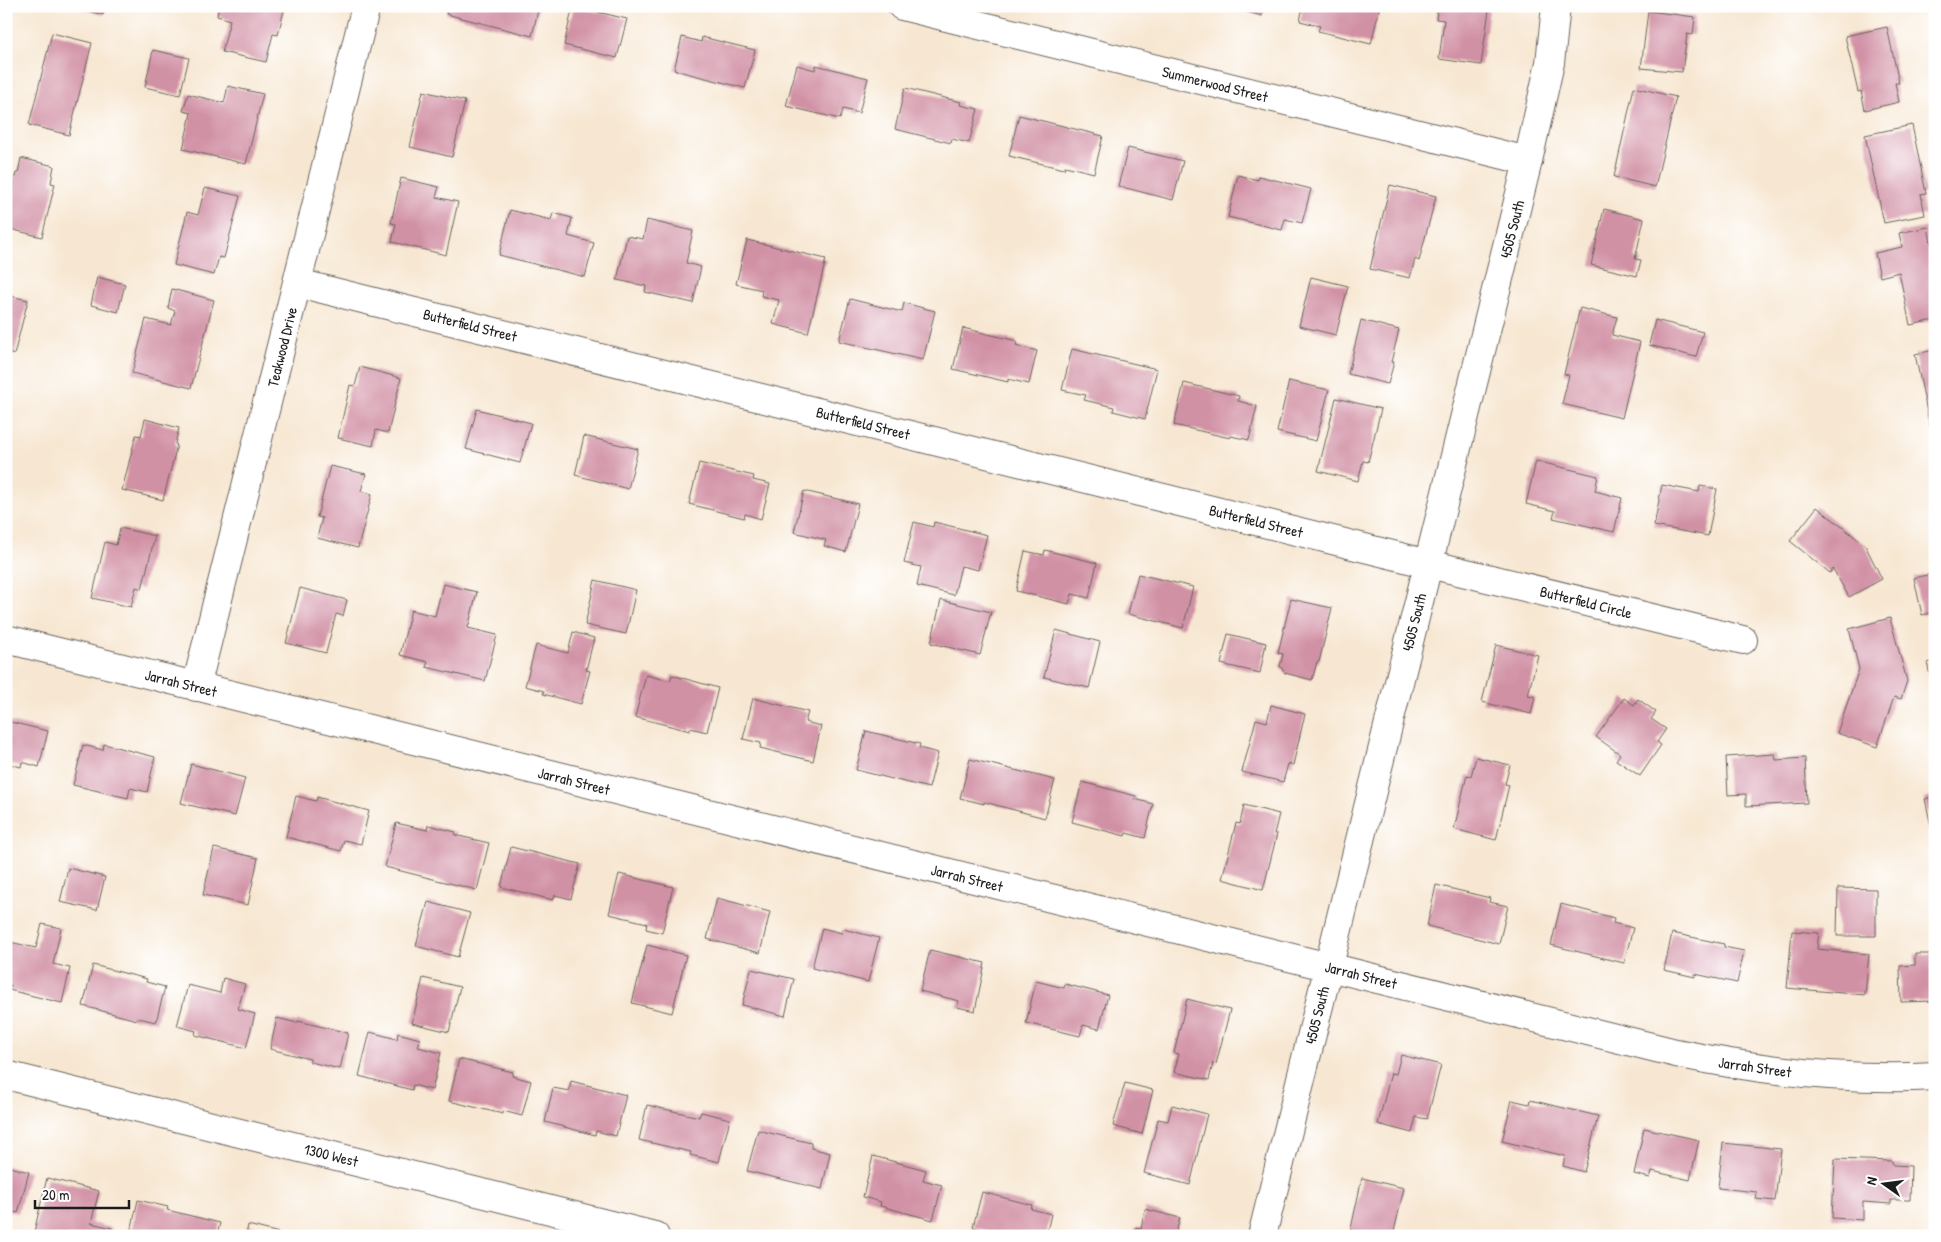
<svg xmlns="http://www.w3.org/2000/svg" width="1941" height="1242" viewBox="0 0 1941 1242" font-family="'Patrick Hand',sans-serif">
  <style>
    .building { fill: #d191a5 }
    .lines { fill: none; stroke-linecap: round; stroke-linejoin: round }
    .minor-casing { stroke: #69635c; stroke-width: 30 }
    .minor { stroke: #fff; stroke-width: 28 }
    .labels { text-anchor: middle; dominant-baseline: central; stroke-width: 4.5; stroke-linejoin: round; paint-order: stroke }
    .street-label { font-size: 15px; fill: #1c1c1c; stroke: #fff }
  </style>
  <rect width="100%" height="100%" fill="#fff"/>
  <filter id="ink" filterUnits="userSpaceOnUse"><feTurbulence type="fractalNoise" baseFrequency=".02" numOctaves="2"/><feDisplacementMap in="SourceGraphic" scale="10" xChannelSelector="R" yChannelSelector="G"/><feConvolveMatrix kernelMatrix="1 2 1 2 8 2 1 2 1" color-interpolation-filters="sRGB"/></filter>
  <filter id="wash" filterUnits="userSpaceOnUse"><feTurbulence type="fractalNoise" baseFrequency=".0096" numOctaves="4" result="noise"/><feDisplacementMap in="SourceGraphic" scale="20" xChannelSelector="R" yChannelSelector="G"/><feGaussianBlur stdDeviation="1.12" result="paint"/><feColorMatrix in="noise" values="0 0 0 0 0 0 0 0 0 0 0 0 0 0 0 0 0 1.4 0 .05"/><feComposite in="paint" operator="in"/></filter>
  <g filter="url(#wash)">
    <rect width="100%" height="100%" fill="#f7e7d2"/>
    <g id="blocks">
      <!-- building -->
      <g class="building">
        <path d="M 71,6 L 105,6 L 103,15 Z"/>
        <path d="M 219,6 L 285,6 L 278,35 L 273,34 L 266,62 L 222,52 L 230,20 L 217,16 Z"/>
        <path d="M 448,6 L 539,6 L 532,36 L 446,14 Z"/>
        <path d="M 573,6 L 627,19 L 617,58 L 564,45 Z"/>
        <path d="M 1225,6 L 1264,6 L 1262,16 Z"/>
        <path d="M 1303,6 L 1380,6 L 1371,44 L 1318,31 L 1320,26 L 1300,21 Z"/>
        <path d="M 1438,6 L 1485,6 L 1485,9 L 1489,10 L 1481,65 L 1439,59 L 1444,20 L 1436,19 Z"/>
        <path d="M 1648,11 L 1695,17 L 1693,35 L 1687,34 L 1682,72 L 1641,68 Z"/>
        <path d="M 1887,27 L 1899,83 L 1895,83 L 1899,102 L 1865,110 L 1861,91 L 1858,92 L 1845,36 Z"/>
        <path d="M 52,33 L 92,43 L 69,135 L 29,125 Z"/>
        <path d="M 682,37 L 701,42 L 702,37 L 755,50 L 745,88 L 674,70 Z"/>
        <path d="M 153,50 L 189,58 L 180,95 L 145,87 Z"/>
        <path d="M 797,65 L 815,70 L 816,65 L 868,78 L 859,113 L 843,109 L 840,119 L 786,106 Z"/>
        <path d="M 228,86 L 263,94 L 246,164 L 183,149 L 191,113 L 183,111 L 188,94 L 224,103 Z"/>
        <path d="M 1634,87 L 1676,97 L 1655,187 L 1614,177 Z"/>
        <path d="M 905,88 L 961,102 L 960,105 L 978,109 L 969,143 L 952,139 L 951,143 L 895,129 Z"/>
        <path d="M 423,91 L 465,101 L 452,157 L 410,147 Z"/>
        <path d="M 1019,115 L 1103,136 L 1094,173 L 1065,166 L 1064,169 L 1009,156 Z"/>
        <path d="M 1912,125 L 1926,193 L 1921,194 L 1925,215 L 1884,223 L 1865,135 Z"/>
        <path d="M 1128,148 L 1183,161 L 1173,200 L 1118,186 Z"/>
        <path d="M 21,158 L 54,166 L 51,183 L 55,184 L 42,237 L 6,228 L 6,210 L 16,173 L 18,173 Z"/>
        <path d="M 1238,175 L 1258,180 L 1259,176 L 1311,189 L 1302,223 L 1285,219 L 1282,230 L 1228,217 Z"/>
        <path d="M 401,178 L 439,187 L 436,197 L 458,202 L 446,255 L 392,242 L 396,224 L 391,223 Z"/>
        <path d="M 1390,185 L 1436,196 L 1419,261 L 1415,259 L 1410,278 L 1370,269 Z"/>
        <path d="M 205,188 L 240,196 L 224,258 L 219,257 L 214,275 L 174,265 L 187,212 L 198,215 Z"/>
        <path d="M 1604,209 L 1644,219 L 1635,259 L 1641,260 L 1637,276 L 1591,265 Z"/>
        <path d="M 510,210 L 551,220 L 553,213 L 572,218 L 568,236 L 594,243 L 585,277 L 499,255 Z"/>
        <path d="M 647,220 L 693,231 L 686,263 L 701,267 L 693,303 L 645,292 L 646,286 L 617,280 L 627,236 L 643,239 Z"/>
        <path d="M 1928,227 L 1931,243 L 1935,242 L 1935,320 L 1910,325 L 1899,272 L 1880,277 L 1875,253 L 1902,247 L 1899,233 Z"/>
        <path d="M 747,240 L 826,259 L 808,333 L 773,324 L 779,300 L 761,296 L 762,290 L 736,284 Z"/>
        <path d="M 97,277 L 125,284 L 118,312 L 91,305 Z"/>
        <path d="M 1311,277 L 1348,286 L 1336,335 L 1299,326 Z"/>
        <path d="M 172,289 L 214,300 L 191,388 L 132,373 L 146,319 L 171,325 L 175,311 L 168,308 Z"/>
        <path d="M 6,295 L 28,300 L 14,355 L 6,352 Z"/>
        <path d="M 850,299 L 902,312 L 904,303 L 935,311 L 923,360 L 839,341 Z"/>
        <path d="M 1580,308 L 1617,317 L 1612,335 L 1640,342 L 1622,418 L 1562,404 L 1569,375 L 1564,374 Z"/>
        <path d="M 1361,320 L 1399,330 L 1391,362 L 1394,362 L 1388,384 L 1348,374 Z"/>
        <path d="M 1655,320 L 1703,332 L 1696,357 L 1649,345 Z"/>
        <path d="M 963,328 L 1017,341 L 1016,345 L 1037,351 L 1029,384 L 1008,379 L 1008,382 L 953,369 Z"/>
        <path d="M 1072,349 L 1157,369 L 1145,419 L 1113,411 L 1114,407 L 1084,400 L 1086,395 L 1062,390 Z"/>
        <path d="M 1935,350 L 1935,425 L 1930,426 L 1915,354 Z"/>
        <path d="M 360,367 L 401,378 L 388,433 L 376,430 L 373,446 L 338,438 L 350,385 L 355,386 Z"/>
        <path d="M 1289,381 L 1329,390 L 1316,441 L 1277,432 Z"/>
        <path d="M 1184,383 L 1239,396 L 1238,401 L 1257,406 L 1249,440 L 1231,436 L 1230,438 L 1174,425 Z"/>
        <path d="M 1336,398 L 1381,409 L 1368,462 L 1363,461 L 1358,481 L 1318,471 Z"/>
        <path d="M 477,409 L 531,423 L 520,463 L 466,449 Z"/>
        <path d="M 145,419 L 179,428 L 175,444 L 177,445 L 163,500 L 122,490 L 136,435 L 141,436 Z"/>
        <path d="M 584,436 L 638,449 L 628,489 L 575,475 Z"/>
        <path d="M 1536,461 L 1598,476 L 1595,491 L 1622,498 L 1614,532 L 1553,518 L 1555,511 L 1526,504 Z"/>
        <path d="M 699,463 L 754,476 L 753,480 L 770,484 L 761,519 L 745,514 L 744,518 L 689,504 Z"/>
        <path d="M 330,466 L 366,474 L 361,491 L 372,494 L 358,548 L 317,538 L 322,518 L 317,517 Z"/>
        <path d="M 1662,485 L 1699,492 L 1700,486 L 1717,489 L 1708,536 L 1654,526 Z"/>
        <path d="M 804,491 L 858,504 L 846,552 L 824,546 L 826,540 L 794,532 Z"/>
        <path d="M 1817,507 L 1865,545 L 1882,579 L 1849,597 L 1833,569 L 1830,573 L 1790,541 Z"/>
        <path d="M 914,522 L 933,527 L 934,522 L 987,535 L 978,570 L 961,566 L 954,595 L 917,586 L 921,567 L 904,563 Z"/>
        <path d="M 120,528 L 155,536 L 142,589 L 136,587 L 131,607 L 92,598 L 105,542 L 116,545 Z"/>
        <path d="M 1045,550 L 1097,563 L 1089,598 L 1072,594 L 1069,604 L 1016,591 L 1025,551 L 1044,555 Z"/>
        <path d="M 1935,573 L 1935,612 L 1922,615 L 1914,578 Z"/>
        <path d="M 1138,574 L 1193,587 L 1183,628 L 1128,614 Z"/>
        <path d="M 595,580 L 636,590 L 626,634 L 585,625 Z"/>
        <path d="M 443,584 L 477,592 L 468,628 L 497,635 L 485,681 L 426,667 L 428,662 L 400,655 L 411,610 L 435,616 Z"/>
        <path d="M 300,588 L 347,600 L 343,616 L 336,614 L 326,653 L 286,643 Z"/>
        <path d="M 1291,599 L 1332,608 L 1319,662 L 1317,662 L 1312,680 L 1285,673 L 1280,666 L 1283,654 L 1278,653 Z"/>
        <path d="M 941,600 L 991,612 L 980,655 L 931,643 Z"/>
        <path d="M 1890,618 L 1907,681 L 1901,699 L 1894,697 L 1877,747 L 1837,733 L 1859,669 L 1849,629 Z"/>
        <path d="M 1056,630 L 1100,642 L 1089,688 L 1044,677 Z"/>
        <path d="M 573,632 L 594,638 L 586,670 L 590,671 L 581,704 L 543,694 L 544,691 L 525,686 L 536,645 L 568,653 Z"/>
        <path d="M 1228,634 L 1266,643 L 1260,673 L 1221,664 Z"/>
        <path d="M 1496,645 L 1538,655 L 1528,695 L 1535,697 L 1531,714 L 1482,702 Z"/>
        <path d="M 1935,661 L 1935,687 L 1933,687 L 1927,663 Z"/>
        <path d="M 646,675 L 670,681 L 672,675 L 718,688 L 707,732 L 690,728 L 690,731 L 635,717 Z"/>
        <path d="M 753,698 L 808,712 L 805,722 L 821,726 L 813,761 L 760,748 L 761,743 L 743,739 Z"/>
        <path d="M 1624,698 L 1634,705 L 1638,699 L 1656,712 L 1651,719 L 1666,729 L 1657,742 L 1661,745 L 1640,776 L 1616,760 L 1620,754 L 1596,737 Z"/>
        <path d="M 1271,705 L 1305,714 L 1293,765 L 1288,764 L 1283,782 L 1242,772 L 1256,719 L 1267,722 Z"/>
        <path d="M 6,721 L 48,731 L 39,767 L 22,762 L 21,767 L 6,763 Z"/>
        <path d="M 866,731 L 920,744 L 919,748 L 938,753 L 929,788 L 856,770 Z"/>
        <path d="M 104,744 L 155,757 L 147,792 L 130,788 L 128,798 L 73,785 L 83,745 L 103,750 Z"/>
        <path d="M 1775,754 L 1776,760 L 1805,758 L 1807,803 L 1746,806 L 1746,794 L 1728,795 L 1726,757 Z"/>
        <path d="M 1476,757 L 1510,765 L 1505,784 L 1509,785 L 1496,840 L 1454,829 L 1467,775 L 1471,776 Z"/>
        <path d="M 970,759 L 1055,780 L 1045,818 L 984,802 L 984,804 L 960,798 Z"/>
        <path d="M 191,764 L 245,778 L 235,816 L 181,803 Z"/>
        <path d="M 1082,782 L 1136,796 L 1135,799 L 1153,804 L 1145,838 L 1126,833 L 1125,836 L 1072,822 Z"/>
        <path d="M 296,796 L 316,801 L 317,797 L 369,811 L 361,844 L 344,840 L 341,851 L 286,837 Z"/>
        <path d="M 1935,796 L 1935,834 L 1933,835 L 1925,799 Z"/>
        <path d="M 1244,805 L 1279,814 L 1274,834 L 1277,834 L 1263,890 L 1222,879 L 1236,823 L 1240,824 Z"/>
        <path d="M 396,823 L 427,830 L 428,825 L 456,832 L 455,835 L 489,843 L 477,890 L 385,867 Z"/>
        <path d="M 511,847 L 580,864 L 571,899 L 555,895 L 553,900 L 501,887 Z"/>
        <path d="M 214,848 L 258,858 L 248,905 L 203,895 Z"/>
        <path d="M 68,868 L 105,877 L 97,910 L 60,902 Z"/>
        <path d="M 619,874 L 673,887 L 662,933 L 646,929 L 647,923 L 609,914 Z"/>
        <path d="M 1436,885 L 1490,898 L 1489,902 L 1508,906 L 1499,944 L 1427,926 Z"/>
        <path d="M 1838,888 L 1876,889 L 1876,936 L 1837,936 Z"/>
        <path d="M 717,898 L 770,912 L 760,953 L 707,939 Z"/>
        <path d="M 428,902 L 470,913 L 458,957 L 416,946 Z"/>
        <path d="M 1561,904 L 1614,918 L 1613,923 L 1633,928 L 1624,963 L 1551,945 Z"/>
        <path d="M 42,924 L 61,928 L 53,964 L 70,968 L 62,1003 L 9,990 L 11,985 L 6,984 L 6,941 L 36,948 Z"/>
        <path d="M 822,928 L 842,933 L 843,929 L 879,938 L 868,982 L 812,968 Z"/>
        <path d="M 1792,931 L 1819,933 L 1817,949 L 1869,954 L 1865,995 L 1787,988 Z"/>
        <path d="M 1672,933 L 1724,944 L 1724,947 L 1744,951 L 1737,983 L 1695,974 L 1695,977 L 1664,970 Z"/>
        <path d="M 647,945 L 686,955 L 672,1013 L 632,1003 Z"/>
        <path d="M 930,950 L 985,963 L 975,1011 L 957,1007 L 959,1001 L 920,991 Z"/>
        <path d="M 1915,954 L 1935,954 L 1935,1001 L 1901,1002 L 1900,966 L 1915,965 Z"/>
        <path d="M 93,965 L 147,979 L 146,982 L 165,987 L 156,1022 L 138,1018 L 137,1020 L 83,1006 Z"/>
        <path d="M 751,969 L 794,979 L 785,1016 L 742,1005 Z"/>
        <path d="M 223,978 L 245,984 L 238,1009 L 255,1014 L 246,1048 L 195,1035 L 196,1031 L 177,1026 L 188,985 L 220,993 Z"/>
        <path d="M 423,978 L 460,987 L 449,1032 L 412,1023 Z"/>
        <path d="M 1036,981 L 1064,988 L 1065,984 L 1108,995 L 1099,1029 L 1083,1025 L 1080,1036 L 1026,1023 Z"/>
        <path d="M 1187,999 L 1230,1010 L 1216,1064 L 1213,1063 L 1209,1080 L 1174,1072 L 1179,1054 L 1174,1053 Z"/>
        <path d="M 277,1018 L 297,1023 L 298,1021 L 348,1033 L 340,1069 L 310,1062 L 310,1059 L 270,1049 Z"/>
        <path d="M 370,1032 L 397,1039 L 398,1033 L 420,1039 L 418,1047 L 441,1053 L 432,1090 L 413,1085 L 412,1090 L 359,1076 Z"/>
        <path d="M 1401,1055 L 1441,1065 L 1427,1119 L 1416,1117 L 1412,1133 L 1378,1124 L 1391,1073 L 1396,1074 Z"/>
        <path d="M 459,1059 L 513,1072 L 512,1076 L 531,1081 L 522,1116 L 503,1111 L 503,1114 L 449,1101 Z"/>
        <path d="M 571,1081 L 626,1095 L 616,1136 L 596,1131 L 595,1135 L 545,1122 L 553,1088 L 569,1091 Z"/>
        <path d="M 1125,1083 L 1153,1090 L 1142,1134 L 1113,1126 Z"/>
        <path d="M 1512,1100 L 1529,1104 L 1530,1100 L 1598,1116 L 1584,1172 L 1563,1166 L 1565,1156 L 1502,1141 Z"/>
        <path d="M 647,1105 L 699,1117 L 701,1112 L 730,1119 L 719,1162 L 690,1155 L 691,1152 L 639,1140 Z"/>
        <path d="M 1172,1105 L 1207,1114 L 1190,1185 L 1144,1173 L 1158,1119 L 1168,1121 Z"/>
        <path d="M 1644,1128 L 1699,1140 L 1690,1180 L 1652,1171 L 1650,1178 L 1634,1174 Z"/>
        <path d="M 758,1130 L 811,1143 L 811,1148 L 830,1153 L 822,1189 L 747,1171 Z"/>
        <path d="M 1723,1143 L 1781,1149 L 1775,1201 L 1756,1199 L 1757,1192 L 1718,1188 Z"/>
        <path d="M 873,1156 L 926,1170 L 923,1180 L 942,1185 L 933,1220 L 880,1206 L 881,1202 L 863,1197 Z"/>
        <path d="M 1835,1159 L 1892,1161 L 1893,1165 L 1911,1166 L 1910,1200 L 1891,1200 L 1891,1204 L 1863,1202 L 1863,1220 L 1832,1218 Z"/>
        <path d="M 6,1166 L 29,1172 L 18,1213 L 6,1210 Z"/>
        <path d="M 47,1178 L 99,1191 L 91,1223 L 112,1228 L 110,1236 L 33,1236 Z"/>
        <path d="M 1362,1178 L 1404,1188 L 1393,1236 L 1364,1236 L 1350,1233 Z"/>
        <path d="M 982,1192 L 1032,1205 L 1031,1209 L 1051,1214 L 1046,1236 L 1006,1236 L 973,1227 Z"/>
        <path d="M 138,1200 L 168,1207 L 167,1210 L 220,1223 L 217,1236 L 130,1236 Z"/>
        <path d="M 1145,1209 L 1180,1218 L 1175,1236 L 1133,1236 L 1136,1227 L 1141,1228 Z"/>
        <path d="M 248,1225 L 287,1235 L 287,1236 L 246,1236 Z"/>
      </g>
    </g>
  </g>
  <g filter="url(#ink)">
    <use href="#blocks" fill-opacity="0" stroke="#69635c" stroke-width="1"/>
    <g class="lines">
      <!-- minor casing -->
      <g class="minor-casing">
        <g id="minor">
          <path d="M 902,6 L 1528,161"/>
          <path d="M 298,283 L 1429,564 L 1743,640"/>
          <path d="M 6,639 L 1676,1053 C 1762,1071 1847,1081 1935,1076"/>
          <path d="M 196,687 L 366,6"/>
          <path d="M 6,1075 L 655,1236"/>
          <path d="M 1262,1236 L 1528,161 L 1550,63 L 1556,6"/>
        </g>
      </g>
      <!-- minor -->
      <use href="#minor" class="minor"/>
    </g>
  </g>
  <g class="labels">
    <!-- street labels -->
    <g class="street-label">
      <text transform="translate(1215 84) rotate(14)">Summerwood Street</text>
      <text transform="translate(1512 229) rotate(-76)">4505 South</text>
      <text transform="translate(470 325) rotate(14)">Butterfield Street</text>
      <text transform="translate(282 347) rotate(-76)">Teakwood Drive</text>
      <text transform="translate(863 423) rotate(14)">Butterfield Street</text>
      <text transform="translate(1256 521) rotate(14)">Butterfield Street</text>
      <text transform="translate(1586 602) rotate(14)">Butterfield Circle</text>
      <text transform="translate(1414 622) rotate(-76)">4505 South</text>
      <text transform="translate(181 683) rotate(14)">Jarrah Street</text>
      <text transform="translate(574 781) rotate(14)">Jarrah Street</text>
      <text transform="translate(967 878) rotate(14)">Jarrah Street</text>
      <text transform="translate(1361 975) rotate(14)">Jarrah Street</text>
      <text transform="translate(1317 1015) rotate(-76)">4505 South</text>
      <text transform="translate(1755 1067) rotate(8)">Jarrah Street</text>
      <text transform="translate(331 1155) rotate(14)">1300 West</text>
    </g>
  </g>
  <!-- margin -->
  <rect width="1941" height="1242" fill="none" stroke="#fff" stroke-width="25"/>
  <!-- north arrow -->
  <g transform="translate(1884 1184) rotate(284)" stroke="#ffffff" stroke-width="4" paint-order="stroke">
  <path d="M0-4L9 19L0 12L-9 19Z" fill="#1c1c1c"/>
  <text y="-8" font-size="14" font-weight="bold" text-anchor="middle" fill="#1c1c1c">N</text>
  </g>
  <!-- scale -->
  <path d="M35 1200v8h94v-8" fill="none" stroke="#1c1c1c" stroke-width="2.5"/>
  <text x="42" y="1200" font-size="15" fill="#1c1c1c" stroke="#ffffff" stroke-width="4" paint-order="stroke">20 m</text>
</svg>
